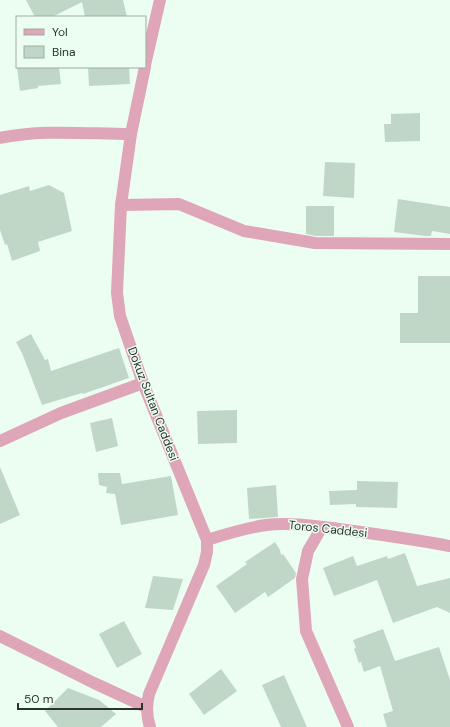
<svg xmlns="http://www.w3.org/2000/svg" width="450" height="727" viewBox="0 0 450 727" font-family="'DM Sans',sans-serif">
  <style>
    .building { fill: #c0d7c7 }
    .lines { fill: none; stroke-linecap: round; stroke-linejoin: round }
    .minor { stroke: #dfa5b9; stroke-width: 12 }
    .tertiary { stroke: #dfa5b9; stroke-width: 12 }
    .labels { text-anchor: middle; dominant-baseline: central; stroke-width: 3; stroke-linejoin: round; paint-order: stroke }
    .street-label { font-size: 12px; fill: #2a332c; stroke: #ecfef1 }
  </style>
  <rect width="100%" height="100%" fill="#ecfef1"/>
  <!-- building -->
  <g class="building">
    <path d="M 26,0 L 123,0 L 127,17 L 85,17 L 82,2 L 52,17 L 35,17 Z"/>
    <path d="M 17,67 L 59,67 L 61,84 L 38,86 L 38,88 L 20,91 Z"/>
    <path d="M 88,67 L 129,67 L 130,84 L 89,86 Z"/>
    <path d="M 420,113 L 420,141 L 385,142 L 384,124 L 391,124 L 391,114 Z"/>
    <path d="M 325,162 L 355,163 L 354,198 L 323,196 Z"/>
    <path d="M 49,185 L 64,193 L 72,231 L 38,242 L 40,251 L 12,261 L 7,244 L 5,245 L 0,230 L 0,195 L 29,186 L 30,191 Z"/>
    <path d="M 398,199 L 450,207 L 450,234 L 432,231 L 431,236 L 425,236 L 394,232 Z"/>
    <path d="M 306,206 L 334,206 L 334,236 L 316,236 L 306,234 Z"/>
    <path d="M 418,276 L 450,276 L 450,343 L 400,343 L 400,313 L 418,313 Z"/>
    <path d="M 31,334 L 45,360 L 48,359 L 51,371 L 119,348 L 129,378 L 83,394 L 82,393 L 42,405 L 22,353 L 16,342 Z"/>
    <path d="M 237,410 L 237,443 L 198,444 L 197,411 Z"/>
    <path d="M 112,418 L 118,446 L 96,452 L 90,423 Z"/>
    <path d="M 0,467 L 20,515 L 0,524 Z"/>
    <path d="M 98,473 L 120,473 L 122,484 L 171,476 L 178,515 L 121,525 L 115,494 L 106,493 L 107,487 L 99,485 Z"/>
    <path d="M 357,481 L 398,482 L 397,508 L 356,507 L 356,504 L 330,505 L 329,491 L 357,490 Z"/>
    <path d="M 276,485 L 278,517 L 249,519 L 247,488 Z"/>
    <path d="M 275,542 L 280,550 L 281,555 L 283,554 L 296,573 L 295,578 L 268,597 L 265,592 L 235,613 L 216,586 L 247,564 L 245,562 Z"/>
    <path d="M 405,553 L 417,586 L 450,578 L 450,613 L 437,607 L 393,623 L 377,580 L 334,596 L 323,568 L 353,556 L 357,566 L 387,556 L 388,559 Z"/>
    <path d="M 153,576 L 183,579 L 173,610 L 145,608 Z"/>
    <path d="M 124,621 L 142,654 L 117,668 L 99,634 Z"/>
    <path d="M 383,629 L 395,661 L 439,647 L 450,680 L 450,727 L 387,727 L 383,714 L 393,711 L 380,666 L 364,672 L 361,662 L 359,663 L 354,649 L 356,648 L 353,640 Z"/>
    <path d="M 221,669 L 237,691 L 204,715 L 189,694 Z"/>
    <path d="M 284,675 L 307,727 L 281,727 L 262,685 Z"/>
    <path d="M 68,688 L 99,700 L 116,714 L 101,727 L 58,727 L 45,711 Z"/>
  </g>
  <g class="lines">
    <!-- minor -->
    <g class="minor">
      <path d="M 0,138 C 42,129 88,134 131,134"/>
      <path d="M 121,205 L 179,204 L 244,231 L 315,243 L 450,244"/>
      <path d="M 0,441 L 61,413 L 143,383"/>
      <path d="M 322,527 L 308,551 L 302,579 L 306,631 L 348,727"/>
    </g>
    <!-- tertiary -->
    <g class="tertiary">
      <path d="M 145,65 L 160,0"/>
      <path d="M 145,67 L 131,134 L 121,205 L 117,293 L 120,316 L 143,383 L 207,540 L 207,552 L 204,565 L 149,694 C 146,706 146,715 150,727"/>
      <path d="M 207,540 C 226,534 245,528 266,525 C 289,522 315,526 339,529 C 376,534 413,539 450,546"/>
      <path d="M 0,636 L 94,683 L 146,707"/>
    </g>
  </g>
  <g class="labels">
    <!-- street labels -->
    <g class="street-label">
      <text transform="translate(153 404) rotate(69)">Dokuz Sultan Caddesi</text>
      <text transform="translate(328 529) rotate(6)">Toros Caddesi</text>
    </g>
  </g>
  <!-- legend -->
  <rect x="16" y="16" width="130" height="52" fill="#ecfef1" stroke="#9eada2"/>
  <rect x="24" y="29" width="20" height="6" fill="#dfa5b9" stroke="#9eada2"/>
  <text x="52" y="36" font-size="12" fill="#2a332c">Yol</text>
  <rect x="24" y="46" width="20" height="12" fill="#c0d7c7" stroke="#9eada2"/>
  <text x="52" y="56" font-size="12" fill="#2a332c">Bina</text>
  <!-- scale -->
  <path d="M18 703v6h124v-6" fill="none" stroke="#2a332c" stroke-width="2"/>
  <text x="24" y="703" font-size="12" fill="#2a332c" stroke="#ecfef1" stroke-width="3" paint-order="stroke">50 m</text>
</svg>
